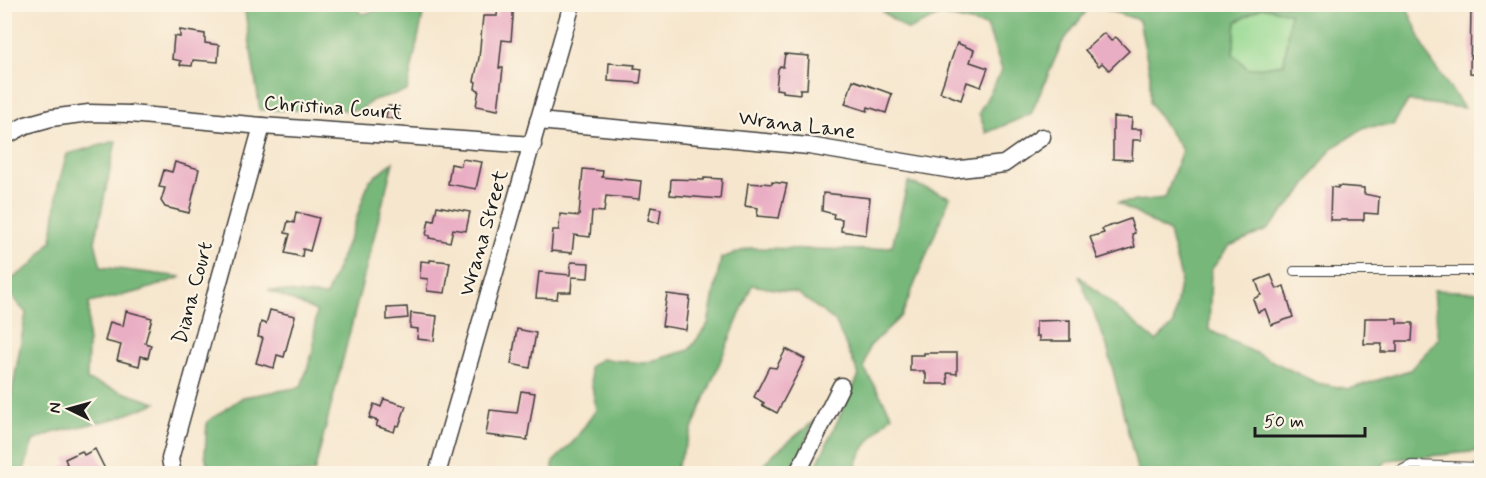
<svg xmlns="http://www.w3.org/2000/svg" width="1486" height="478" viewBox="0 0 1486 478" font-family="Mynerve,sans-serif">
  <style>
    .green { fill: #94d890; stroke: #587a56; stroke-width: 1.5 }
    .forest { fill: #77b87a; stroke: #4a6a4b; stroke-width: 1.5; fill-rule: evenodd }
    .building { fill: #eaaec4 }
    .lines { fill: none; stroke-linecap: round; stroke-linejoin: round }
    .service-casing { stroke: #3d3a37; stroke-width: 10 }
    .minor-casing { stroke: #3d3a37; stroke-width: 19 }
    .service { stroke: #fff; stroke-width: 8 }
    .minor { stroke: #fff; stroke-width: 16 }
    .labels { text-anchor: middle; dominant-baseline: central; stroke-width: 4.5; stroke-linejoin: round; paint-order: stroke }
    .street-label { font-size: 21px; fill: #1c1c1c; stroke: #fcf5e5 }
  </style>
  <rect width="100%" height="100%" fill="#fcf5e5"/>
  <filter id="ink" filterUnits="userSpaceOnUse"><feTurbulence type="fractalNoise" baseFrequency=".0167" numOctaves="2"/><feDisplacementMap in="SourceGraphic" scale="12" xChannelSelector="R" yChannelSelector="G"/><feConvolveMatrix kernelMatrix="1 2 1 2 8 2 1 2 1" color-interpolation-filters="sRGB"/></filter>
  <filter id="wash" filterUnits="userSpaceOnUse"><feTurbulence type="fractalNoise" baseFrequency=".008" numOctaves="4" result="noise"/><feDisplacementMap in="SourceGraphic" scale="24" xChannelSelector="R" yChannelSelector="G"/><feGaussianBlur stdDeviation="1.35" result="paint"/><feColorMatrix in="noise" values="0 0 0 0 0 0 0 0 0 0 0 0 0 0 0 0 0 1.4 0 .05"/><feComposite in="paint" operator="in"/></filter>
  <g filter="url(#wash)">
    <rect width="100%" height="100%" fill="#f6e6cd"/>
    <!-- green -->
    <path class="green" d="M 1262,7 L 1290,13 L 1284,64 L 1248,69 L 1233,54 L 1236,22 Z"/>
    <!-- forest -->
    <g class="forest">
      <path d="M 244,5 L 351,5 L 363,14 L 396,5 L 425,5 L 407,91 L 373,100 L 360,110 L 260,110 Z"/>
      <path d="M 883,5 L 1091,4 L 1091,5 L 1062,43 L 1031,114 L 986,133 L 979,113 L 1002,70 L 987,26 L 941,15 L 908,30 L 883,12 Z"/>
      <path d="M 1092,5 L 1406,5 L 1429,58 L 1464,108 L 1408,101 L 1393,125 L 1365,127 L 1331,149 L 1301,192 L 1267,230 L 1229,246 L 1211,270 L 1209,330 L 1317,383 L 1349,389 L 1410,370 L 1438,339 L 1434,290 L 1481,292 L 1481,451 L 1388,460 L 1374,473 L 1138,473 L 1107,346 L 1079,276 L 1156,341 L 1173,325 L 1181,278 L 1169,232 L 1118,203 L 1165,198 L 1182,150 L 1150,103 L 1150,74 L 1139,20 ZM 1262,7 L 1290,13 L 1284,64 L 1248,69 L 1233,54 L 1236,22 Z"/>
      <path d="M 116,141 L 95,242 L 101,267 L 182,277 L 141,291 L 89,303 L 87,380 L 156,403 L 118,418 L 52,433 L 33,441 L 23,473 L 5,473 L 5,399 L 11,398 L 26,313 L 5,289 L 5,284 L 33,264 L 52,240 L 58,186 L 67,154 Z"/>
      <path d="M 393,162 L 314,473 L 209,473 L 205,454 L 207,422 L 243,397 L 301,387 L 313,351 L 316,311 L 268,290 L 326,296 L 353,229 L 369,181 Z"/>
      <path d="M 908,182 L 950,197 L 902,315 L 869,347 L 864,368 L 892,415 C 880,428 853,455 856,473 L 813,473 L 859,375 L 835,321 L 797,293 L 752,285 L 676,468 L 682,473 L 553,473 L 553,462 L 574,441 L 596,410 L 589,367 L 601,359 L 644,363 L 689,350 L 708,324 L 721,258 L 750,248 L 869,250 L 892,246 Z"/>
      <path d="M 815,420 L 791,473 L 756,474 L 771,456 Z"/>
    </g>
    <g id="blocks">
      <!-- building -->
      <g class="building">
        <path d="M 498,4 L 513,4 L 513,17 L 511,41 L 502,40 L 499,68 L 503,68 L 498,110 L 476,106 L 479,90 L 475,89 L 476,82 L 474,81 L 479,58 L 483,16 L 497,16 Z"/>
        <path d="M 1471,7 L 1482,7 L 1482,74 L 1470,73 Z"/>
        <path d="M 180,30 L 205,34 L 205,43 L 219,45 L 218,62 L 193,60 L 192,66 L 180,65 L 181,61 L 172,59 L 174,36 L 180,37 Z"/>
        <path d="M 1104,33 L 1111,41 L 1115,37 L 1117,38 L 1129,51 L 1109,70 L 1102,63 L 1099,66 L 1085,50 Z"/>
        <path d="M 957,43 L 974,50 L 970,62 L 988,68 L 981,87 L 967,82 L 961,100 L 940,92 Z"/>
        <path d="M 785,54 L 809,56 L 807,89 L 800,89 L 800,94 L 783,92 L 783,90 L 776,89 L 778,69 L 780,66 L 783,67 Z"/>
        <path d="M 609,63 L 635,65 L 634,68 L 642,69 L 640,83 L 608,81 Z"/>
        <path d="M 853,80 L 892,94 L 886,113 L 868,107 L 867,111 L 845,104 Z"/>
        <path d="M 388,106 L 399,107 L 397,119 L 386,118 Z"/>
        <path d="M 1113,117 L 1132,118 L 1131,129 L 1141,129 L 1141,140 L 1133,140 L 1132,160 L 1113,159 Z"/>
        <path d="M 462,159 L 482,162 L 476,189 L 448,184 L 451,164 L 461,166 Z"/>
        <path d="M 175,162 L 199,169 L 189,213 L 165,207 L 161,201 L 165,188 L 159,187 L 164,170 L 172,172 Z"/>
        <path d="M 583,169 L 603,171 L 602,177 L 641,181 L 639,199 L 606,196 L 604,212 L 592,211 L 590,237 L 574,235 L 572,253 L 551,251 L 553,230 L 559,230 L 560,214 L 579,216 Z"/>
        <path d="M 704,178 L 722,179 L 720,199 L 670,195 L 671,179 L 704,180 Z"/>
        <path d="M 772,182 L 787,184 L 779,218 L 757,216 L 758,208 L 745,206 L 748,183 L 762,184 L 762,183 L 772,184 Z"/>
        <path d="M 1338,186 L 1364,188 L 1364,194 L 1379,197 L 1378,214 L 1364,213 L 1364,220 L 1330,220 L 1331,187 L 1338,188 Z"/>
        <path d="M 823,193 L 870,198 L 866,235 L 841,231 L 842,219 L 833,218 L 834,214 L 822,211 Z"/>
        <path d="M 437,206 L 470,212 L 466,231 L 453,229 L 450,242 L 429,238 L 430,236 L 426,235 L 429,220 L 434,221 Z"/>
        <path d="M 651,207 L 661,209 L 659,223 L 648,220 Z"/>
        <path d="M 296,212 L 319,218 L 310,251 L 303,249 L 302,257 L 285,253 L 290,234 L 285,233 L 288,221 L 294,223 Z"/>
        <path d="M 1130,219 L 1135,233 L 1132,234 L 1135,247 L 1098,259 L 1090,237 L 1104,233 L 1102,229 Z"/>
        <path d="M 430,260 L 450,262 L 445,293 L 427,291 L 428,279 L 420,278 L 421,261 L 430,262 Z"/>
        <path d="M 571,262 L 589,263 L 588,278 L 572,277 L 571,292 L 558,292 L 557,299 L 536,298 L 539,272 L 570,275 Z"/>
        <path d="M 1271,275 L 1277,289 L 1284,286 L 1293,317 L 1271,325 L 1265,309 L 1258,312 L 1253,299 L 1261,295 L 1256,281 Z"/>
        <path d="M 667,294 L 690,297 L 686,330 L 662,326 Z"/>
        <path d="M 407,307 L 408,318 L 387,320 L 387,308 Z"/>
        <path d="M 270,310 L 295,316 L 284,357 L 277,355 L 274,368 L 256,363 L 263,338 L 258,337 L 261,322 L 266,324 Z"/>
        <path d="M 126,311 L 152,318 L 145,343 L 151,345 L 148,358 L 141,356 L 139,366 L 117,360 L 121,345 L 105,341 L 110,322 L 123,326 Z"/>
        <path d="M 411,313 L 437,316 L 434,341 L 417,339 L 418,329 L 410,328 Z"/>
        <path d="M 1365,318 L 1397,318 L 1397,323 L 1413,323 L 1412,341 L 1397,341 L 1397,352 L 1381,352 L 1382,344 L 1364,344 Z"/>
        <path d="M 1070,320 L 1070,341 L 1039,341 L 1039,336 L 1036,336 L 1036,321 Z"/>
        <path d="M 517,329 L 536,333 L 530,368 L 511,364 Z"/>
        <path d="M 786,349 L 805,359 L 777,413 L 762,405 L 764,403 L 754,397 L 769,367 L 776,368 Z"/>
        <path d="M 924,353 L 957,353 L 957,374 L 947,373 L 948,384 L 926,384 L 926,374 L 924,374 L 924,371 L 910,371 L 910,355 L 924,355 Z"/>
        <path d="M 521,391 L 535,393 L 527,440 L 486,435 L 490,410 L 517,413 Z"/>
        <path d="M 384,399 L 406,406 L 399,426 L 396,425 L 394,432 L 376,426 L 378,421 L 369,418 L 374,404 L 381,407 Z"/>
        <path d="M 95,449 L 106,471 L 99,474 L 48,474 L 67,464 L 65,459 L 82,451 L 84,455 Z"/>
      </g>
    </g>
  </g>
  <g filter="url(#ink)">
    <use href="#blocks" fill-opacity="0" stroke="#3d3a37" stroke-width="1.5"/>
    <g class="lines">
      <!-- service casing -->
      <g class="service-casing">
        <g id="service">
          <path d="M 1294,271 L 1482,271"/>
          <path d="M 1393,474 L 1411,465 L 1482,467"/>
        </g>
      </g>
      <!-- minor casing -->
      <g class="minor-casing">
        <g id="minor">
          <path d="M 538,121 L 809,146 L 952,170 L 1004,164 L 1042,137"/>
          <path d="M 4,137 L 26,125 L 51,118 L 89,113 L 130,114 L 262,126 L 533,145"/>
          <path d="M 173,474 L 170,459 L 262,126"/>
          <path d="M 437,474 L 572,4"/>
          <path d="M 797,474 L 841,386"/>
        </g>
      </g>
      <!-- service -->
      <use href="#service" class="service"/>
      <!-- minor -->
      <use href="#minor" class="minor"/>
    </g>
  </g>
  <g class="labels">
    <!-- street labels -->
    <g class="street-label">
      <text transform="translate(333 108) rotate(4)">Christina Court</text>
      <text transform="translate(797 125) rotate(7)">Wrana Lane</text>
      <text transform="translate(484 233) rotate(-74)">Wrana Street</text>
      <text transform="translate(193 293) rotate(-75)">Diana Court</text>
    </g>
  </g>
  <!-- margin -->
  <rect width="1486" height="478" fill="none" stroke="#fcf5e5" stroke-width="24"/>
  <!-- north arrow -->
  <g transform="translate(69 409) rotate(275)" stroke="#fcf5e5" stroke-width="4.5" paint-order="stroke">
  <path d="M0-4.5L10 22L0 15L-10 22Z" fill="#1c1c1c"/>
  <text y="-9" font-size="16" font-weight="bold" text-anchor="middle" fill="#1c1c1c">N</text>
  </g>
  <!-- scale -->
  <path d="M1255 427v9h110v-9" fill="none" stroke="#1c1c1c" stroke-width="3"/>
  <text x="1264" y="427" font-size="18" fill="#1c1c1c" stroke="#fcf5e5" stroke-width="4.5" paint-order="stroke">50 m</text>
</svg>
